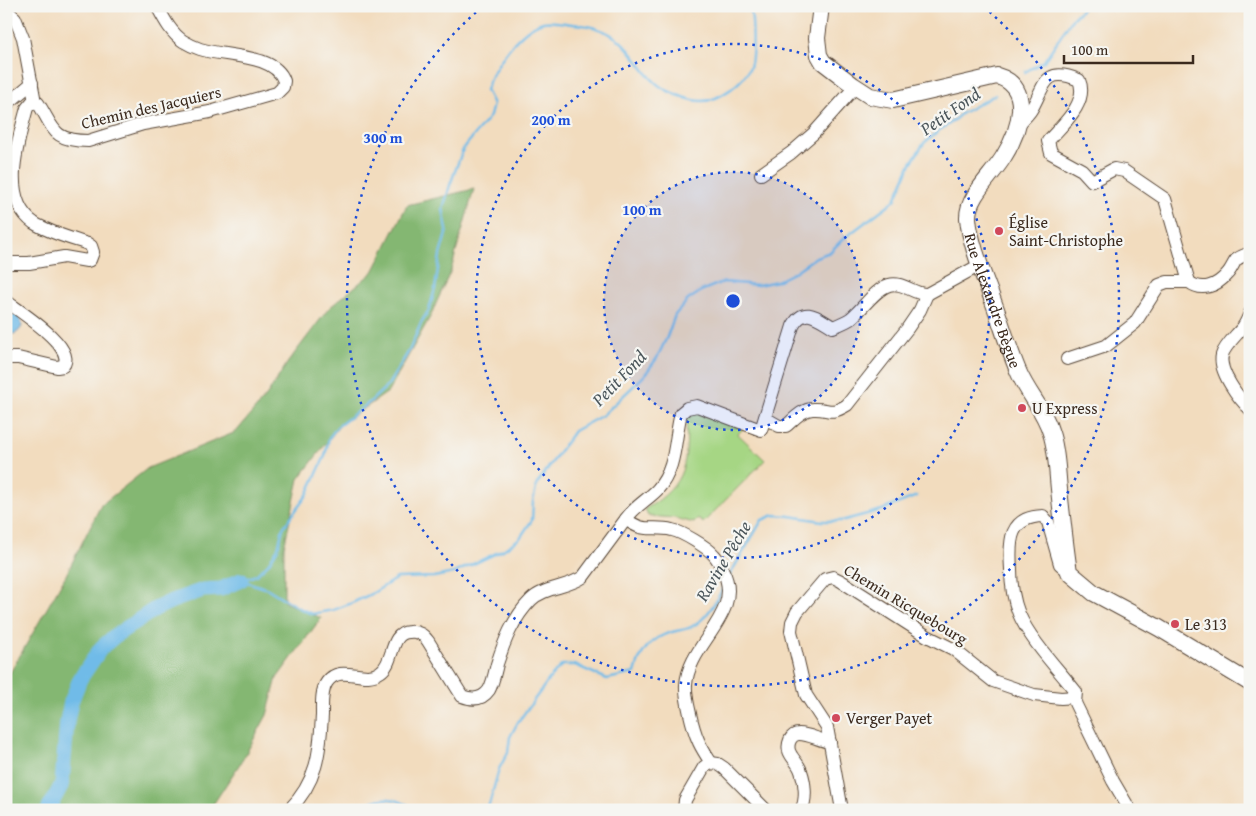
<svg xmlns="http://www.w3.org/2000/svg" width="1256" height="816" viewBox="0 0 1256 816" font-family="'Gentium Book Plus',serif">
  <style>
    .green { fill: #a6d684; stroke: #708051 }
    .forest { fill: #84b772; stroke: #607048 }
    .water { fill: #6fbbe8; stroke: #557283 }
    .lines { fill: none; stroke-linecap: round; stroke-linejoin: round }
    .stream { stroke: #6fbbe8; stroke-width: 2.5 }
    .river { stroke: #6fbbe8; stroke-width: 15 }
    .minor-casing { stroke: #564536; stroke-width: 14 }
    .major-casing { stroke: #564536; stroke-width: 18 }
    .minor { stroke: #fff; stroke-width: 12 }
    .major { stroke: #fff; stroke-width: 16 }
    .ring { fill: none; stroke: #1d4ed8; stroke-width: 2.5; stroke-dasharray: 2.5 5 }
    .poi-dot { fill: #d1495b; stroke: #f6f6f2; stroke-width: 2 }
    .labels { text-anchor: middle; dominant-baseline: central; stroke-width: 4.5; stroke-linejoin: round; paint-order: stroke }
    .street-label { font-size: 16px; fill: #3b2a1e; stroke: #f6f6f2 }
    .poi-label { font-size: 16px; fill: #3b2a1e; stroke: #f6f6f2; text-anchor: start }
    .water-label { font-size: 18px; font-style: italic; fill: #4b565b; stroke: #f6f6f2 }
    .centre { fill: #1d4ed8; stroke: #f6f6f2; stroke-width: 2.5 }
    .ring-label { font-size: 15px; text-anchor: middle; font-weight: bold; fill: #1d4ed8; stroke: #f6f6f2; stroke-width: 4.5; stroke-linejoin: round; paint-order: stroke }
  </style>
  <rect width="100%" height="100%" fill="#f6f6f2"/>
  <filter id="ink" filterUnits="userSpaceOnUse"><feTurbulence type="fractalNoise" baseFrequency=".02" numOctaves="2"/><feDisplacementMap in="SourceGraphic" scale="10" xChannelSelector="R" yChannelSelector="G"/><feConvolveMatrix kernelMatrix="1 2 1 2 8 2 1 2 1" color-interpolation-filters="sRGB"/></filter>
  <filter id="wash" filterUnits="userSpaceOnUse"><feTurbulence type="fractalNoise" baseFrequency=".0096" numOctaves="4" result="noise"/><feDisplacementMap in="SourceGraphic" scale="20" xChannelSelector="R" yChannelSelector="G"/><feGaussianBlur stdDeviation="1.12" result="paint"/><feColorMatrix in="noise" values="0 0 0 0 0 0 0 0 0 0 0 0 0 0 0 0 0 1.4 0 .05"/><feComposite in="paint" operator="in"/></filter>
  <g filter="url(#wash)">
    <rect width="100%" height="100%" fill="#f2dcbe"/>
    <!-- green -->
    <path class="green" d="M 698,413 L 714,420 L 715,417 L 743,429 L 738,434 L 765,460 L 703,523 L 698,518 L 694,523 L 675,518 L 648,516 L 645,509 C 688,485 688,459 686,415 Z"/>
    <!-- forest -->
    <path class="forest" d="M 474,189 L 451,270 L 430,317 L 388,392 L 340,425 L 299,479 L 284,547 L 284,602 L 321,618 L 277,678 L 267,715 L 243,759 L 212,806 L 206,810 L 6,810 L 6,680 L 66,575 L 101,505 L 148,468 L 236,432 L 267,395 L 288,362 L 329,308 L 373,272 L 407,205 Z"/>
    <!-- water -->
    <path class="water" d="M 12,313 L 20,318 L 22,326 C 19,333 13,336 6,333 L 6,315 Z"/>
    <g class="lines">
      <!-- stream -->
      <g class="stream">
        <path d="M 1025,72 L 1044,61 L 1073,18 L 1085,6"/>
        <path d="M 729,576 L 762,520 L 774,515 L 790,516 L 822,521 L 841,521 L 882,510 L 917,496"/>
        <path d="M 241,580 L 268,589 L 297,607 L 312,614 L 333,610 L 352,603 L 373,593 L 397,578 L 434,577 L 454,573 L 503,550 L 520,538 L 532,520 L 533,501 L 537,484 L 574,431 L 603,415 L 644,376 L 657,358 L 667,337 L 675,315 L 688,300 L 703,290 L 723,282 L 758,285 L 777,281 L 793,273 L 816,257 L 830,252 L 843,239 L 895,200 L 911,163 L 924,143 L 938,131 L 948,125 L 962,113 L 995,95"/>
        <path d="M 243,580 L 256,575 L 268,564 L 278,548 L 283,528 L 307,495 L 325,456 L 329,438 L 337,427 L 370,402 L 388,385 L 409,351 L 422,321 L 429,310 L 435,289 L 440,255 L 447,230 L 443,209 L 450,185 L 463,149 L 490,116 L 493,104 L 486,90 C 493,67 519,29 543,22 C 551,20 564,23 573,24 C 589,25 606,30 619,40 C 637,54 646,80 666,90 C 677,95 690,101 702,101 C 719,101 744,82 750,67 C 754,55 753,19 750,6"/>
        <path d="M 357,810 C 379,795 394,795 416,810"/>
        <path d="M 486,810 L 489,805 L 499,769 L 508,752 L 510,737 L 518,722 L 550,678 L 562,665 L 575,665 L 607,679 L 635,673 C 640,652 650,638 672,632 C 678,630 685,630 691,627 C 707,619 715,603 723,588"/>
      </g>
      <!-- river -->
      <path class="river" d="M 48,810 L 62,784 L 67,721 L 71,702 L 80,679 L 101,648 L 116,635 L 155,609 L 172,601 L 203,590 L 221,589 L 241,580"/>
    </g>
  </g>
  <g filter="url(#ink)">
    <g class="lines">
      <!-- minor casing -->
      <g class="minor-casing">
        <g id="minor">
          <path d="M 6,10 L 15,18 L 23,38 L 35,102"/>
          <path d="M 6,105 L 32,83"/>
          <path d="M 1018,125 C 1022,120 1028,115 1031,110 C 1045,87 1043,65 1079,80 C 1089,103 1062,125 1048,141 L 1051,153 L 1082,170 L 1092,181 L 1114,169 L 1124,171 L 1165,199 L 1189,282"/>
          <path d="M 761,174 L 791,153 L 814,133 L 855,87"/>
          <path d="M 6,263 L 29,263 L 64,257 L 87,261 L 90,260 L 93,252 L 91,246 L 88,244 C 70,238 50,233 34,223 C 0,199 17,145 27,108 L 32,102 L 38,103 C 54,128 52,141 88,141 L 143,124 L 210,112 L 277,93 L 283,87 L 284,81 C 275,53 223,57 200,49 C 194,47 188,44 183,41 C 171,33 164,19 157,6"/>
          <path d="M 1189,282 C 1202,292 1217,286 1227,274 C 1231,270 1233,264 1236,260 C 1239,257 1245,255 1250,253"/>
          <path d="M 6,301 C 19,311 78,348 63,366 L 57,367 L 18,358 L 6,358"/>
          <path d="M 1250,313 C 1248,318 1246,323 1243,327 C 1236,336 1225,345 1222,355 C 1218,371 1239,399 1250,409"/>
          <path d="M 1067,359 L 1106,346 L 1135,323 L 1159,285 L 1167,282 L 1189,282"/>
          <path d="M 765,418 L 779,426 L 786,426 C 793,420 802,409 813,409 C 830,408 829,416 847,405 L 907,329 L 920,310 L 927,294"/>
          <path d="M 1069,572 L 1060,564 L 1048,522 L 1043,516 C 1009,517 1009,541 1011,569 C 1011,584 1013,599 1019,614 C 1030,640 1058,669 1076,692 L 1075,703 L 1113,781 L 1130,810"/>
          <path d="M 711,763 C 707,756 701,748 698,740 C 693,729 685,697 686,685 C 688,644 745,613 723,571 C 721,566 718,559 714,555 C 707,547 682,532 672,530 C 653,525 644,534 626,519 C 635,506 646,501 657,490 C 677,468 674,440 681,413 L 687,408 L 697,406 L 761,430 L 793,326 C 804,305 818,318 833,327 C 838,325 845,322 850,319 C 863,309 874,290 889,285 C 903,281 914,295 927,294 L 980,265"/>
          <path d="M 289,810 C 317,782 320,753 322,715 C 322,705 321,690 327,682 C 341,663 364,684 380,672 C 395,663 389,633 409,632 C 418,631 423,634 428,641 L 462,696 C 472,700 482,700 489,690 C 493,683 495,672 497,664 C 504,642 513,618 531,600 C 544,587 567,588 583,577 L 626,519"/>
          <path d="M 684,810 L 685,800 L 704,767 L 711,763 L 718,764 L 724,768 L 766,810"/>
          <path d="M 801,810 C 807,800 805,782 801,771 C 797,759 784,754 790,740 C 792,736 795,734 799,734 C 810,734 820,741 830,742"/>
          <path d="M 842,810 L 827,727 L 806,695 L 791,631 L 792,622 L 797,612 L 825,579 L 833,577 L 841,581 L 927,636 L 953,649 L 993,681 L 1034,695 L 1061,698 L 1075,697"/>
        </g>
      </g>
      <!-- major casing -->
      <g class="major-casing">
        <g id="major">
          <path id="s1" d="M 821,6 L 817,38 L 819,55 L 823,62 L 853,85 L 870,96 L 893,100 L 997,76 C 1034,86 1019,132 1004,156 C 994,174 967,196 968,218 C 970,244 984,276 993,301 C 1002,325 1009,350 1019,373 C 1028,394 1045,411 1051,433 C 1057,451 1057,471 1059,489 C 1062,517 1065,545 1069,572 L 1094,593 L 1159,628 L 1250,683"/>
        </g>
      </g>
      <!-- minor -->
      <use href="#minor" class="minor"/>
      <!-- major -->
      <use href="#major" class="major"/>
    </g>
  </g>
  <!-- distance rings -->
  <circle cx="733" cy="301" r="129" fill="#1d4ed8" fill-opacity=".12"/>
  <g class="ring">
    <circle cx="733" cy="301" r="129"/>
    <circle cx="733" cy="301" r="257"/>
    <path d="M984 7A386 386 0 1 1 482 7"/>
  </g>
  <!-- markers -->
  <g class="poi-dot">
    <circle cx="999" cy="231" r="5"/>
    <circle cx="1022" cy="408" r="5"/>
    <circle cx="1175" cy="624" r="5"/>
    <circle cx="836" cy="718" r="5"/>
  </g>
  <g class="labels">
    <!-- street labels -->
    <g class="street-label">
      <text transform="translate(151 107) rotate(-13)">Chemin des Jacquiers</text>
      <text stroke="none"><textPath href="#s1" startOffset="499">Rue Alexandre Bègue</textPath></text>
      <text transform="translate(906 604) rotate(31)">Chemin Ricquebourg</text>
    </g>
    <!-- poi labels -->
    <g class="poi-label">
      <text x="1009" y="222">Église<tspan x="1009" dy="18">Saint-Christophe</tspan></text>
      <text x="1032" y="408">U Express</text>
      <text x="1185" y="624">Le 313</text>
      <text x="846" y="718">Verger Payet</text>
    </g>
    <!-- water labels -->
    <g class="water-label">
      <text transform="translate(950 111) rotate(-35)">Petit Fond</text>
      <text transform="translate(619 378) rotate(-46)">Petit Fond</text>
      <text transform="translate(723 561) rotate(-59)">Ravine Pêche</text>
    </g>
  </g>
  <circle cx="733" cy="301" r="8" class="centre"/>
  <g class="ring-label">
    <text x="551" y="125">200 m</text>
    <text x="383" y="143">300 m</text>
    <text x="642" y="215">100 m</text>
  </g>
  <!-- margin -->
  <rect width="1256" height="816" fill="none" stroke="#f6f6f2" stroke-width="25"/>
  <!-- scale -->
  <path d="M1064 55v8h129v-8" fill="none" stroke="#3b2a1e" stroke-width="2.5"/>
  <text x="1071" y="55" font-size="15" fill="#3b2a1e" stroke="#f6f6f2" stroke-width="4" paint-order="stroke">100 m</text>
</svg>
